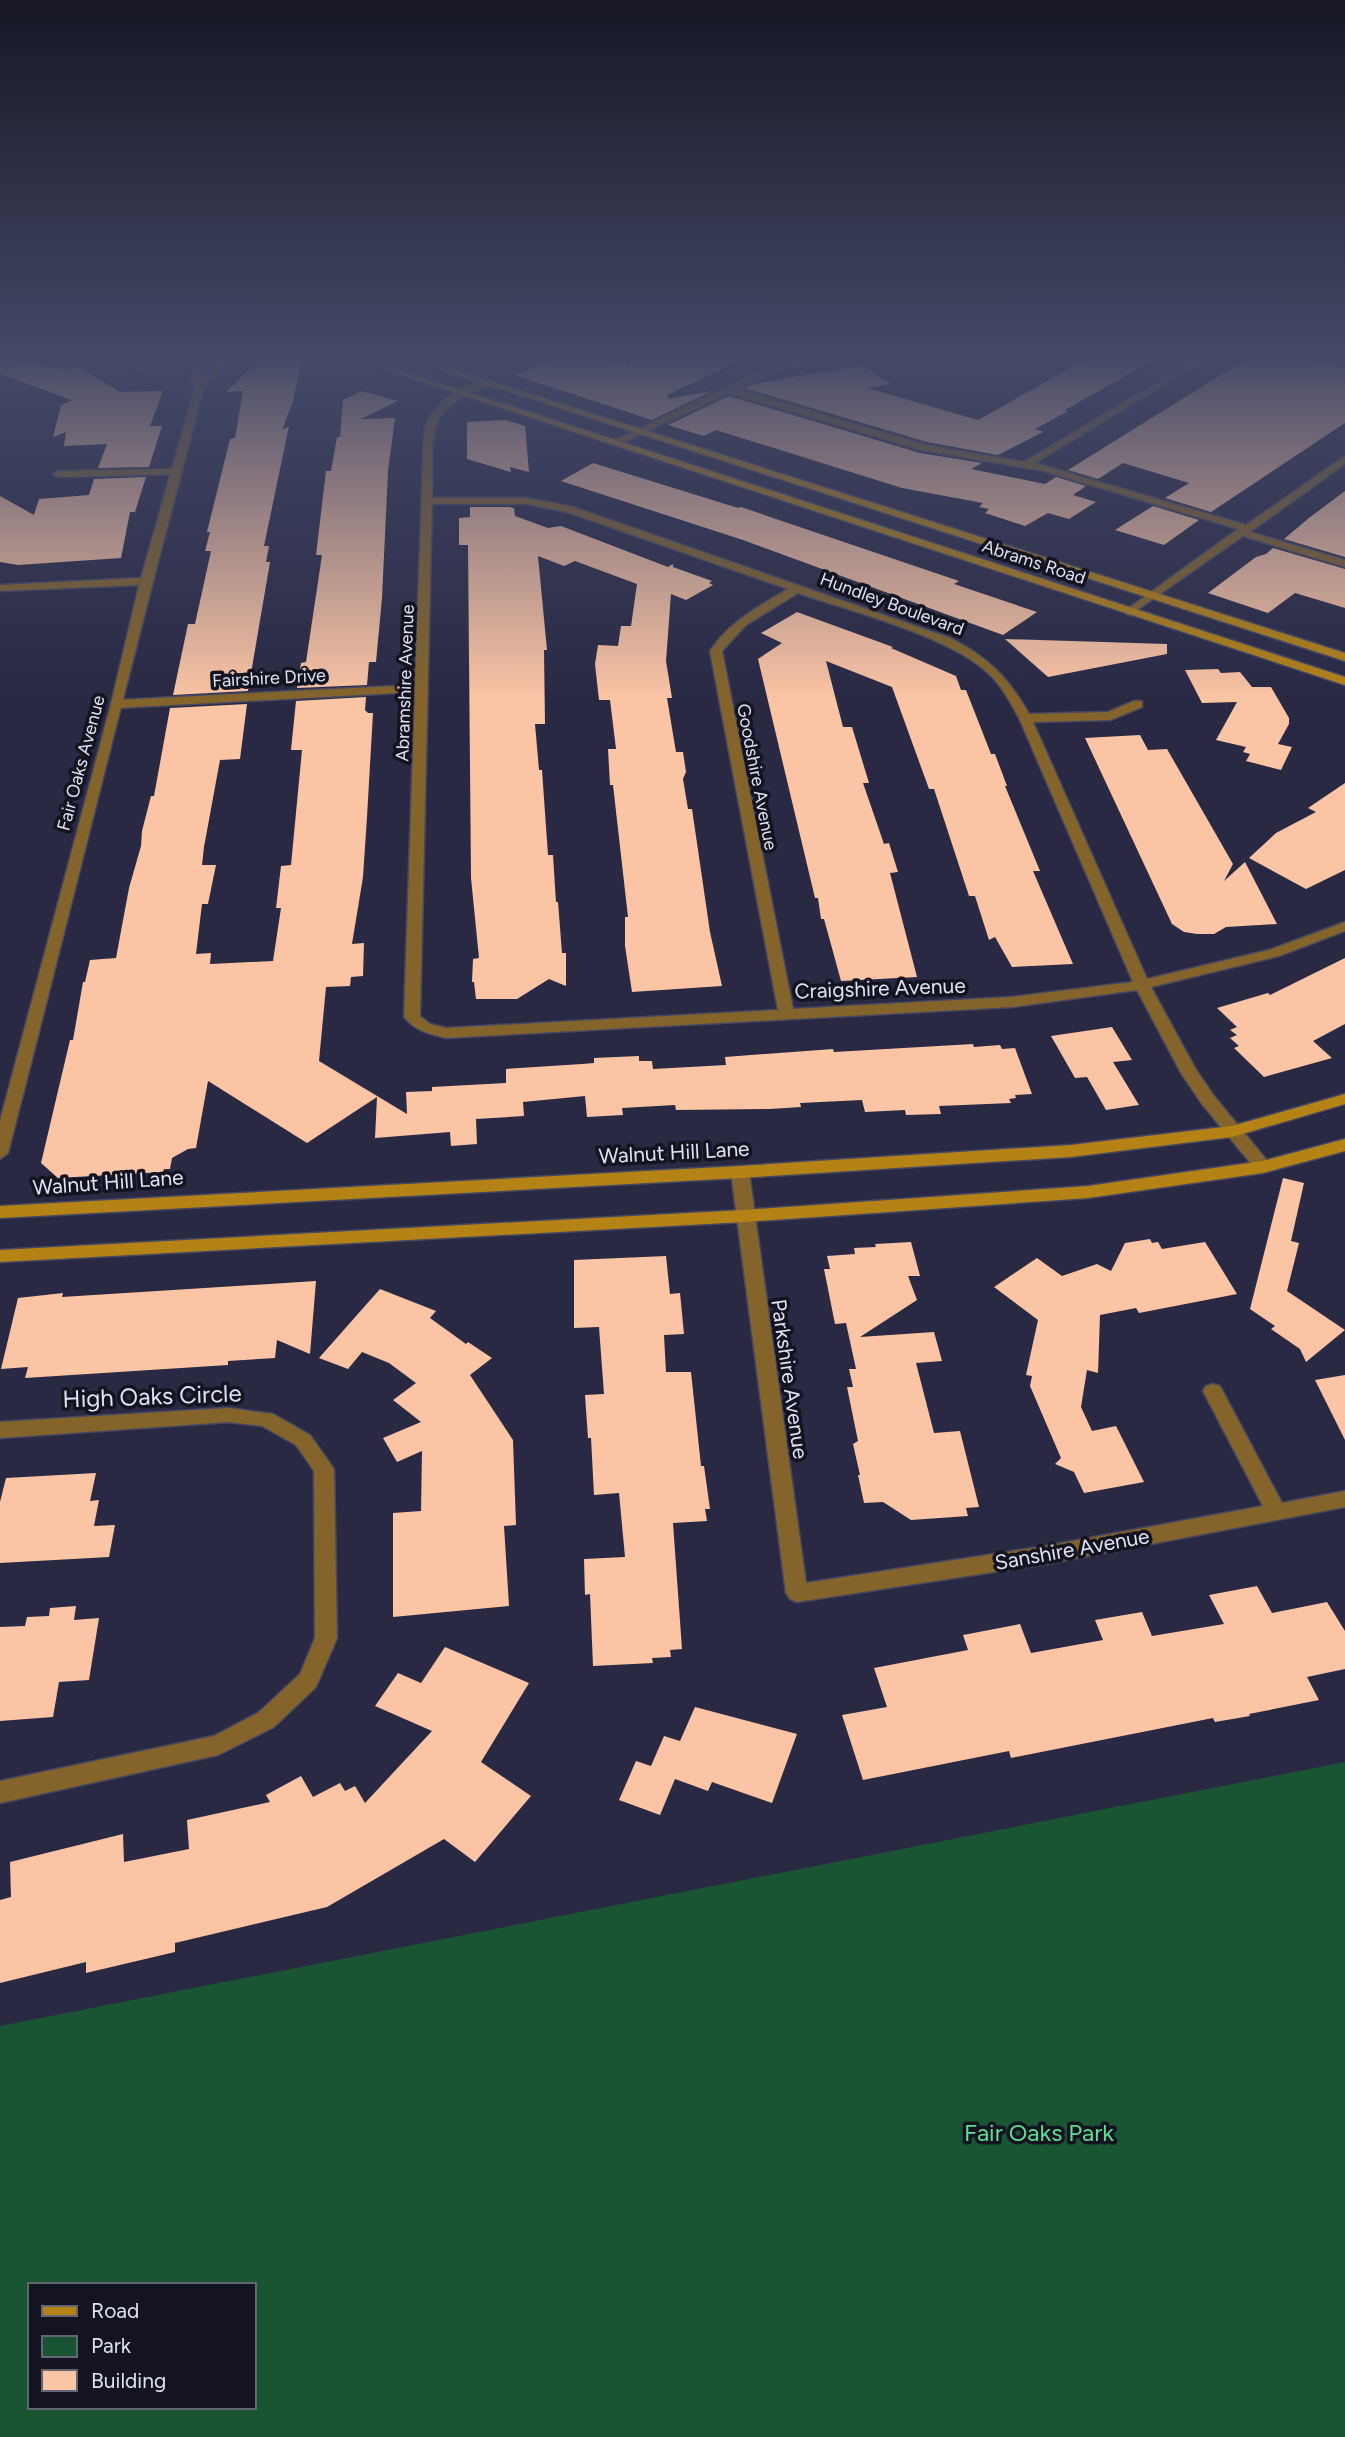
<svg xmlns="http://www.w3.org/2000/svg" width="1345" height="2437" viewBox="0 0 1345 2437" font-family="Figtree,sans-serif">
  <style>
    .green { fill: #1a5533; fill-rule: evenodd }
    .building { fill: #fbc4a4 }
    .lines { fill: none; stroke-linecap: round; stroke-linejoin: round }
    .minor-casing { stroke: #464760; stroke-width: 3 }
    .tertiary-casing { stroke: #464760; stroke-width: 3 }
    .secondary-casing { stroke: #464760; stroke-width: 3 }
    .minor { fill: #84642b; fill-rule: evenodd }
    .tertiary { fill: #84642b; fill-rule: evenodd }
    .secondary { fill: #b58215; fill-rule: evenodd }
    .labels { text-anchor: middle; dominant-baseline: central; stroke-width: 7; stroke-linejoin: round; paint-order: stroke }
    .far-street-label { font-size: 18px; fill: #e0e2f4; stroke: #131420 }
    .street-label { font-size: 21px; fill: #e0e2f4; stroke: #131420 }
    .near-street-label { font-size: 24px; fill: #e0e2f4; stroke: #131420 }
    .near-park-label { font-size: 24px; fill: #5dde92; stroke: #131420 }
  </style>
  <rect width="100%" height="100%" fill="#292944"/>
  <!-- green -->
  <path class="green" d="M 1345,1762 L 1345,2437 L 0,2437 L 0,2026 ZM 30,2285 L 254,2285 L 254,2407 L 30,2407 Z"/>
  <!-- building -->
  <g class="building">
    <path d="M 0,358 L 66,369 L 77,366 L 120,392 L 163,391 L 150,426 L 162,426 L 149,467 L 98,468 L 107,444 L 64,446 L 66,432 L 53,437 L 61,405 L 72,400 L 0,374 Z"/>
    <path d="M 261,358 L 302,358 L 293,401 L 282,430 L 289,426 L 264,546 L 269,546 L 266,562 L 270,562 L 248,691 L 173,695 L 188,624 L 195,624 L 211,551 L 205,551 L 210,532 L 207,532 L 230,439 L 235,438 L 243,391 L 226,392 Z"/>
    <path d="M 554,358 L 605,358 L 629,367 L 630,358 L 746,358 L 667,395 L 668,399 L 712,391 L 652,420 L 514,375 Z"/>
    <path d="M 1088,358 L 1157,358 L 1065,410 L 1068,411 L 1035,429 L 1043,432 L 998,455 L 927,442 L 744,388 L 754,384 L 863,365 L 891,384 L 867,388 L 978,420 Z"/>
    <path d="M 1248,358 L 1304,358 L 1345,368 L 1345,423 L 1211,512 L 1165,498 L 1189,483 L 1123,463 L 1098,479 L 1068,470 Z"/>
    <path d="M 362,391 L 398,401 L 361,419 L 395,418 L 388,471 L 382,598 L 376,662 L 369,662 L 367,685 L 297,688 L 301,663 L 306,662 L 322,555 L 316,555 L 326,471 L 331,471 L 337,437 L 340,437 L 343,400 Z"/>
    <path d="M 729,396 L 920,453 L 982,463 L 971,469 L 1045,484 L 1056,477 L 1086,486 L 1073,495 L 1096,502 L 1069,519 L 1048,513 L 1025,526 L 985,513 L 989,509 L 979,507 L 983,503 L 902,488 L 716,430 L 704,436 L 668,425 Z"/>
    <path d="M 506,420 L 525,426 L 529,472 L 510,467 L 511,472 L 467,459 L 467,422 Z"/>
    <path d="M 593,463 L 738,508 L 741,507 L 959,581 L 954,584 L 1037,612 L 1003,635 L 743,540 L 561,481 Z"/>
    <path d="M 146,477 L 135,512 L 130,512 L 121,558 L 18,565 L 0,562 L 0,496 L 34,515 L 39,499 L 89,495 L 94,479 Z"/>
    <path d="M 1345,491 L 1345,557 L 1284,539 L 1309,518 Z"/>
    <path d="M 1153,506 L 1199,520 L 1164,545 L 1115,530 Z"/>
    <path d="M 470,507 L 509,507 L 514,508 L 515,516 L 548,528 L 561,526 L 668,567 L 673,564 L 673,567 L 712,581 L 709,583 L 713,585 L 686,600 L 671,594 L 666,661 L 672,698 L 667,698 L 676,752 L 683,752 L 686,772 L 683,779 L 688,809 L 692,809 L 710,932 L 722,986 L 632,992 L 625,946 L 625,917 L 628,917 L 613,785 L 610,785 L 608,749 L 616,749 L 610,700 L 599,700 L 595,664 L 598,645 L 618,646 L 621,626 L 631,626 L 637,584 L 575,561 L 564,566 L 538,556 L 547,650 L 544,650 L 545,724 L 535,724 L 539,770 L 542,770 L 548,855 L 553,855 L 556,902 L 558,902 L 562,953 L 566,953 L 566,986 L 549,979 L 517,999 L 476,999 L 474,982 L 472,982 L 473,959 L 479,958 L 471,878 L 468,545 L 459,545 L 459,518 L 470,517 Z"/>
    <path d="M 1273,548 L 1345,569 L 1345,608 L 1295,593 L 1268,613 L 1208,593 L 1256,557 L 1266,554 Z"/>
    <path d="M 797,612 L 893,647 L 891,648 L 956,676 L 961,690 L 966,690 L 991,754 L 995,754 L 1007,786 L 1005,786 L 1040,871 L 1033,871 L 1073,964 L 1012,967 L 995,937 L 989,940 L 975,896 L 969,896 L 934,789 L 929,789 L 892,687 L 826,661 L 843,727 L 852,727 L 869,783 L 863,783 L 884,844 L 889,843 L 898,872 L 890,873 L 917,977 L 841,981 L 824,919 L 821,919 L 818,898 L 815,898 L 758,659 L 782,643 L 761,633 Z"/>
    <path d="M 1005,639 L 1167,644 L 1167,654 L 1048,677 Z"/>
    <path d="M 1218,669 L 1221,673 L 1240,672 L 1252,687 L 1271,687 L 1289,718 L 1289,724 L 1278,744 L 1292,747 L 1281,770 L 1246,761 L 1250,754 L 1243,752 L 1246,747 L 1216,740 L 1237,702 L 1202,703 L 1185,670 Z"/>
    <path d="M 366,697 L 365,710 L 368,713 L 373,713 L 367,817 L 363,877 L 352,944 L 364,943 L 363,976 L 351,977 L 350,986 L 326,987 L 319,1061 L 407,1114 L 406,1092 L 432,1091 L 432,1087 L 506,1083 L 506,1069 L 582,1064 L 594,1063 L 594,1058 L 639,1056 L 639,1061 L 652,1061 L 653,1069 L 726,1065 L 725,1057 L 833,1049 L 834,1052 L 973,1044 L 974,1047 L 1000,1045 L 1002,1049 L 1015,1048 L 1032,1094 L 1015,1095 L 1016,1098 L 1009,1099 L 1011,1103 L 939,1106 L 941,1114 L 906,1115 L 905,1110 L 865,1112 L 862,1100 L 800,1103 L 801,1107 L 770,1109 L 676,1110 L 675,1105 L 622,1108 L 623,1115 L 587,1117 L 585,1096 L 523,1102 L 524,1116 L 476,1119 L 477,1144 L 451,1146 L 450,1132 L 375,1138 L 377,1097 L 307,1143 L 208,1081 L 196,1148 L 188,1149 L 172,1158 L 170,1169 L 164,1169 L 163,1172 L 58,1178 L 41,1163 L 70,1040 L 73,1040 L 83,982 L 85,982 L 90,960 L 116,958 L 129,888 L 141,846 L 142,831 L 151,796 L 154,796 L 170,708 L 247,704 L 240,759 L 220,760 L 204,847 L 202,865 L 216,865 L 208,904 L 202,904 L 196,954 L 211,953 L 210,964 L 273,961 L 281,908 L 276,908 L 281,866 L 291,865 L 302,750 L 291,750 L 296,701 Z"/>
    <path d="M 1140,735 L 1148,750 L 1167,749 L 1233,864 L 1224,881 L 1245,862 L 1277,924 L 1226,927 L 1214,934 L 1197,934 L 1184,932 L 1172,924 L 1085,738 Z"/>
    <path d="M 1345,783 L 1345,870 L 1306,889 L 1249,858 L 1276,833 L 1316,812 L 1308,808 Z"/>
    <path d="M 1345,958 L 1345,1024 L 1313,1041 L 1332,1058 L 1264,1077 L 1234,1048 L 1239,1046 L 1230,1038 L 1237,1035 L 1230,1030 L 1237,1027 L 1217,1008 L 1268,993 L 1270,995 Z"/>
    <path d="M 1112,1027 L 1132,1060 L 1113,1062 L 1139,1105 L 1106,1110 L 1087,1077 L 1075,1078 L 1051,1036 Z"/>
    <path d="M 1283,1178 L 1304,1183 L 1291,1241 L 1299,1243 L 1287,1291 L 1345,1330 L 1306,1362 L 1300,1349 L 1271,1329 L 1275,1326 L 1250,1309 Z"/>
    <path d="M 1150,1239 L 1152,1243 L 1158,1242 L 1162,1249 L 1205,1242 L 1237,1294 L 1139,1313 L 1136,1308 L 1100,1315 L 1098,1373 L 1087,1370 L 1081,1407 L 1092,1431 L 1116,1426 L 1144,1482 L 1084,1493 L 1074,1472 L 1055,1464 L 1061,1458 L 1030,1386 L 1032,1376 L 1026,1375 L 1038,1320 L 994,1287 L 1037,1258 L 1062,1276 L 1097,1264 L 1111,1271 L 1125,1243 Z"/>
    <path d="M 911,1242 L 920,1276 L 908,1276 L 917,1300 L 860,1337 L 934,1332 L 942,1361 L 916,1363 L 934,1433 L 960,1431 L 979,1507 L 966,1508 L 968,1516 L 911,1520 L 883,1502 L 864,1503 L 858,1475 L 860,1475 L 853,1444 L 858,1441 L 847,1387 L 853,1387 L 849,1369 L 856,1369 L 846,1323 L 835,1324 L 824,1269 L 830,1269 L 827,1256 L 855,1254 L 854,1248 L 876,1247 L 875,1244 Z"/>
    <path d="M 666,1256 L 670,1294 L 680,1293 L 684,1334 L 664,1335 L 666,1372 L 691,1372 L 701,1466 L 704,1466 L 710,1509 L 705,1509 L 707,1521 L 673,1523 L 682,1649 L 670,1650 L 671,1657 L 652,1658 L 653,1663 L 593,1666 L 590,1594 L 585,1595 L 584,1559 L 625,1557 L 619,1493 L 594,1495 L 591,1438 L 588,1438 L 585,1395 L 604,1394 L 599,1327 L 574,1328 L 574,1260 Z"/>
    <path d="M 316,1281 L 310,1354 L 277,1340 L 275,1358 L 228,1361 L 228,1365 L 25,1378 L 28,1367 L 1,1369 L 18,1298 L 63,1293 L 62,1297 Z"/>
    <path d="M 380,1289 L 436,1311 L 430,1318 L 466,1344 L 468,1342 L 492,1358 L 470,1375 L 513,1440 L 516,1525 L 504,1526 L 509,1606 L 393,1617 L 393,1513 L 421,1511 L 422,1451 L 397,1462 L 383,1438 L 421,1422 L 393,1400 L 416,1383 L 389,1363 L 362,1352 L 348,1369 L 319,1358 Z"/>
    <path d="M 1345,1375 L 1345,1440 L 1315,1380 Z"/>
    <path d="M 96,1473 L 90,1501 L 99,1500 L 94,1526 L 115,1525 L 109,1557 L 0,1563 L 0,1502 L 6,1478 Z"/>
    <path d="M 1257,1586 L 1272,1613 L 1327,1602 L 1345,1631 L 1345,1669 L 1307,1677 L 1319,1700 L 1249,1714 L 1250,1716 L 1215,1722 L 1213,1718 L 1011,1758 L 1009,1751 L 863,1780 L 842,1715 L 887,1707 L 874,1668 L 968,1650 L 963,1635 L 1020,1624 L 1031,1653 L 1103,1640 L 1095,1620 L 1142,1612 L 1152,1636 L 1224,1624 L 1209,1595 Z"/>
    <path d="M 76,1606 L 74,1620 L 99,1618 L 89,1680 L 59,1682 L 53,1717 L 0,1721 L 0,1627 L 25,1626 L 27,1617 L 49,1616 L 50,1608 Z"/>
    <path d="M 445,1647 L 529,1683 L 481,1762 L 531,1796 L 475,1862 L 444,1839 L 327,1907 L 175,1943 L 175,1952 L 86,1973 L 86,1962 L 0,1983 L 0,1900 L 11,1897 L 10,1862 L 123,1834 L 124,1862 L 189,1849 L 187,1820 L 270,1802 L 266,1795 L 301,1776 L 313,1797 L 340,1783 L 345,1791 L 355,1786 L 365,1803 L 432,1731 L 375,1706 L 398,1673 L 421,1683 Z"/>
    <path d="M 695,1707 L 797,1734 L 772,1803 L 712,1782 L 708,1791 L 675,1779 L 660,1815 L 619,1800 L 636,1761 L 651,1766 L 664,1736 L 680,1741 Z"/>
  </g>
  <g class="lines">
    <!-- minor casing -->
    <g class="minor-casing">
      <g id="minor">
        <path d="M 122,358 L 133,358 L 140,362 L 142,370 L 134,372 L 132,365 Z"/>
        <path d="M 810,358 L 826,358 L 764,376 L 737,389 L 926,445 L 1024,462 L 1188,364 L 1172,358 L 1194,361 L 1209,358 L 1035,463 L 1246,525 L 1345,456 L 1345,464 L 1250,532 L 1345,560 L 1345,567 L 1243,536 L 1130,615 L 1126,614 L 1126,610 L 1238,529 L 1043,471 L 921,450 L 729,393 L 618,445 L 609,443 L 758,372 Z"/>
        <path d="M 487,380 L 490,381 L 490,385 C 421,411 434,433 432,498 L 527,498 L 573,507 L 950,638 C 987,656 1009,678 1029,714 L 1108,712 L 1134,701 L 1142,701 L 1142,707 L 1110,720 L 1033,722 L 1147,979 L 1269,950 L 1345,922 L 1345,931 L 1279,956 L 1151,987 L 1195,1068 L 1214,1096 L 1269,1163 L 1271,1167 L 1269,1171 L 1257,1171 L 1202,1104 L 1181,1073 L 1137,990 L 1012,1007 L 446,1038 C 429,1034 416,1031 404,1017 L 415,692 L 117,708 L 111,704 L 117,700 L 415,685 L 424,431 C 432,401 459,388 487,380 ZM 432,504 L 527,504 L 567,512 L 788,589 C 758,607 730,621 710,651 L 778,1010 L 446,1028 L 430,1024 L 420,1016 ZM 798,593 C 850,611 952,637 989,674 C 1002,686 1010,702 1019,718 L 1133,982 L 1012,997 L 793,1009 L 722,651 L 746,625 Z"/>
        <path d="M 176,469 L 181,472 L 180,474 L 58,477 L 53,474 L 58,471 Z"/>
        <path d="M 740,1166 L 749,1172 L 806,1583 L 1046,1546 L 1263,1506 L 1203,1391 L 1206,1386 L 1213,1384 L 1220,1386 L 1282,1503 L 1345,1491 L 1345,1507 L 1046,1564 L 797,1602 L 790,1599 L 786,1593 L 731,1172 Z"/>
        <path d="M 228,1408 L 273,1414 L 310,1435 L 334,1469 L 337,1638 L 316,1687 L 274,1727 L 218,1755 L 0,1803 L 0,1781 L 214,1736 L 258,1713 L 300,1674 L 315,1638 L 314,1471 L 296,1445 L 262,1426 L 228,1422 L 0,1438 L 0,1422 Z"/>
      </g>
    </g>
    <!-- tertiary casing -->
    <g class="tertiary-casing">
      <path id="tertiary" d="M 198,358 L 207,358 L 199,377 L 201,379 L 209,375 L 219,358 L 228,358 L 215,379 L 205,384 C 136,640 74,897 8,1153 L 0,1159 L 0,1121 L 111,704 L 139,585 L 0,591 L 0,585 L 141,578 L 196,384 L 189,378 Z"/>
    </g>
    <!-- secondary casing -->
    <g class="secondary-casing">
      <g id="secondary">
        <path d="M 349,358 L 363,358 L 1345,677 L 1345,685 Z"/>
        <path d="M 404,358 L 418,358 L 1345,653 L 1345,661 Z"/>
        <path d="M 1345,1094 L 1345,1104 L 1232,1137 L 1071,1157 L 740,1178 L 0,1218 L 0,1206 L 740,1166 L 1071,1145 L 1232,1126 Z"/>
        <path d="M 1345,1139 L 1345,1151 L 1263,1173 L 1088,1198 L 744,1222 L 0,1262 L 0,1250 L 744,1210 L 1088,1186 L 1263,1161 Z"/>
      </g>
    </g>
    <!-- minor -->
    <use href="#minor" class="minor"/>
    <!-- tertiary -->
    <use href="#tertiary" class="tertiary"/>
    <!-- secondary -->
    <use href="#secondary" class="secondary"/>
  </g>
  <!-- sky -->
  <linearGradient id="sky" x2="0" y2="1"><stop stop-color="#171725"/><stop offset="0.51" stop-color="#434967"/><stop offset="1" stop-color="#434967" stop-opacity="0"/></linearGradient>
  <rect width="1345" height="699" fill="url(#sky)"/>
  <g class="labels">
    <!-- far-street labels -->
    <g class="far-street-label">
      <text transform="translate(1034 562) rotate(18)">Abrams Road</text>
      <text transform="translate(892 604) rotate(20)">Hundley Boulevard</text>
      <text transform="translate(269 678) rotate(-3)">Fairshire Drive</text>
      <text transform="translate(405 683) rotate(-88)">Abramshire Avenue</text>
      <text transform="translate(81 763) rotate(-75)">Fair Oaks Avenue</text>
      <text transform="translate(757 777) rotate(79)">Goodshire Avenue</text>
    </g>
    <!-- street labels -->
    <g class="street-label">
      <text transform="translate(880 988) rotate(-2)">Craigshire Avenue</text>
      <text transform="translate(674 1152) rotate(-3)">Walnut Hill Lane</text>
      <text transform="translate(108 1182) rotate(-4)">Walnut Hill Lane</text>
      <text transform="translate(790 1379) rotate(82)">Parkshire Avenue</text>
      <text transform="translate(1072 1549) rotate(-10)">Sanshire Avenue</text>
    </g>
    <!-- near-street labels -->
    <g class="near-street-label">
      <text transform="translate(152 1396) rotate(-2)">High Oaks Circle</text>
    </g>
    <!-- near-park labels -->
    <g class="near-park-label">
      <text x="1039" y="2132">Fair Oaks Park</text>
    </g>
  </g>
  <!-- legend -->
  <rect x="28" y="2283" width="228" height="126" fill="#131420" stroke="#656675" stroke-width="2"/>
  <rect x="42" y="2306" width="35" height="10" fill="#b58215" stroke="#656675" stroke-width="2"/>
  <text x="91" y="2318" font-size="21" fill="#e0e2f4">Road</text>
  <rect x="42" y="2336" width="35" height="21" fill="#1a5533" stroke="#656675" stroke-width="2"/>
  <text x="91" y="2353" font-size="21" fill="#e0e2f4">Park</text>
  <rect x="42" y="2370" width="35" height="21" fill="#fbc4a4" stroke="#656675" stroke-width="2"/>
  <text x="91" y="2388" font-size="21" fill="#e0e2f4">Building</text>
</svg>
